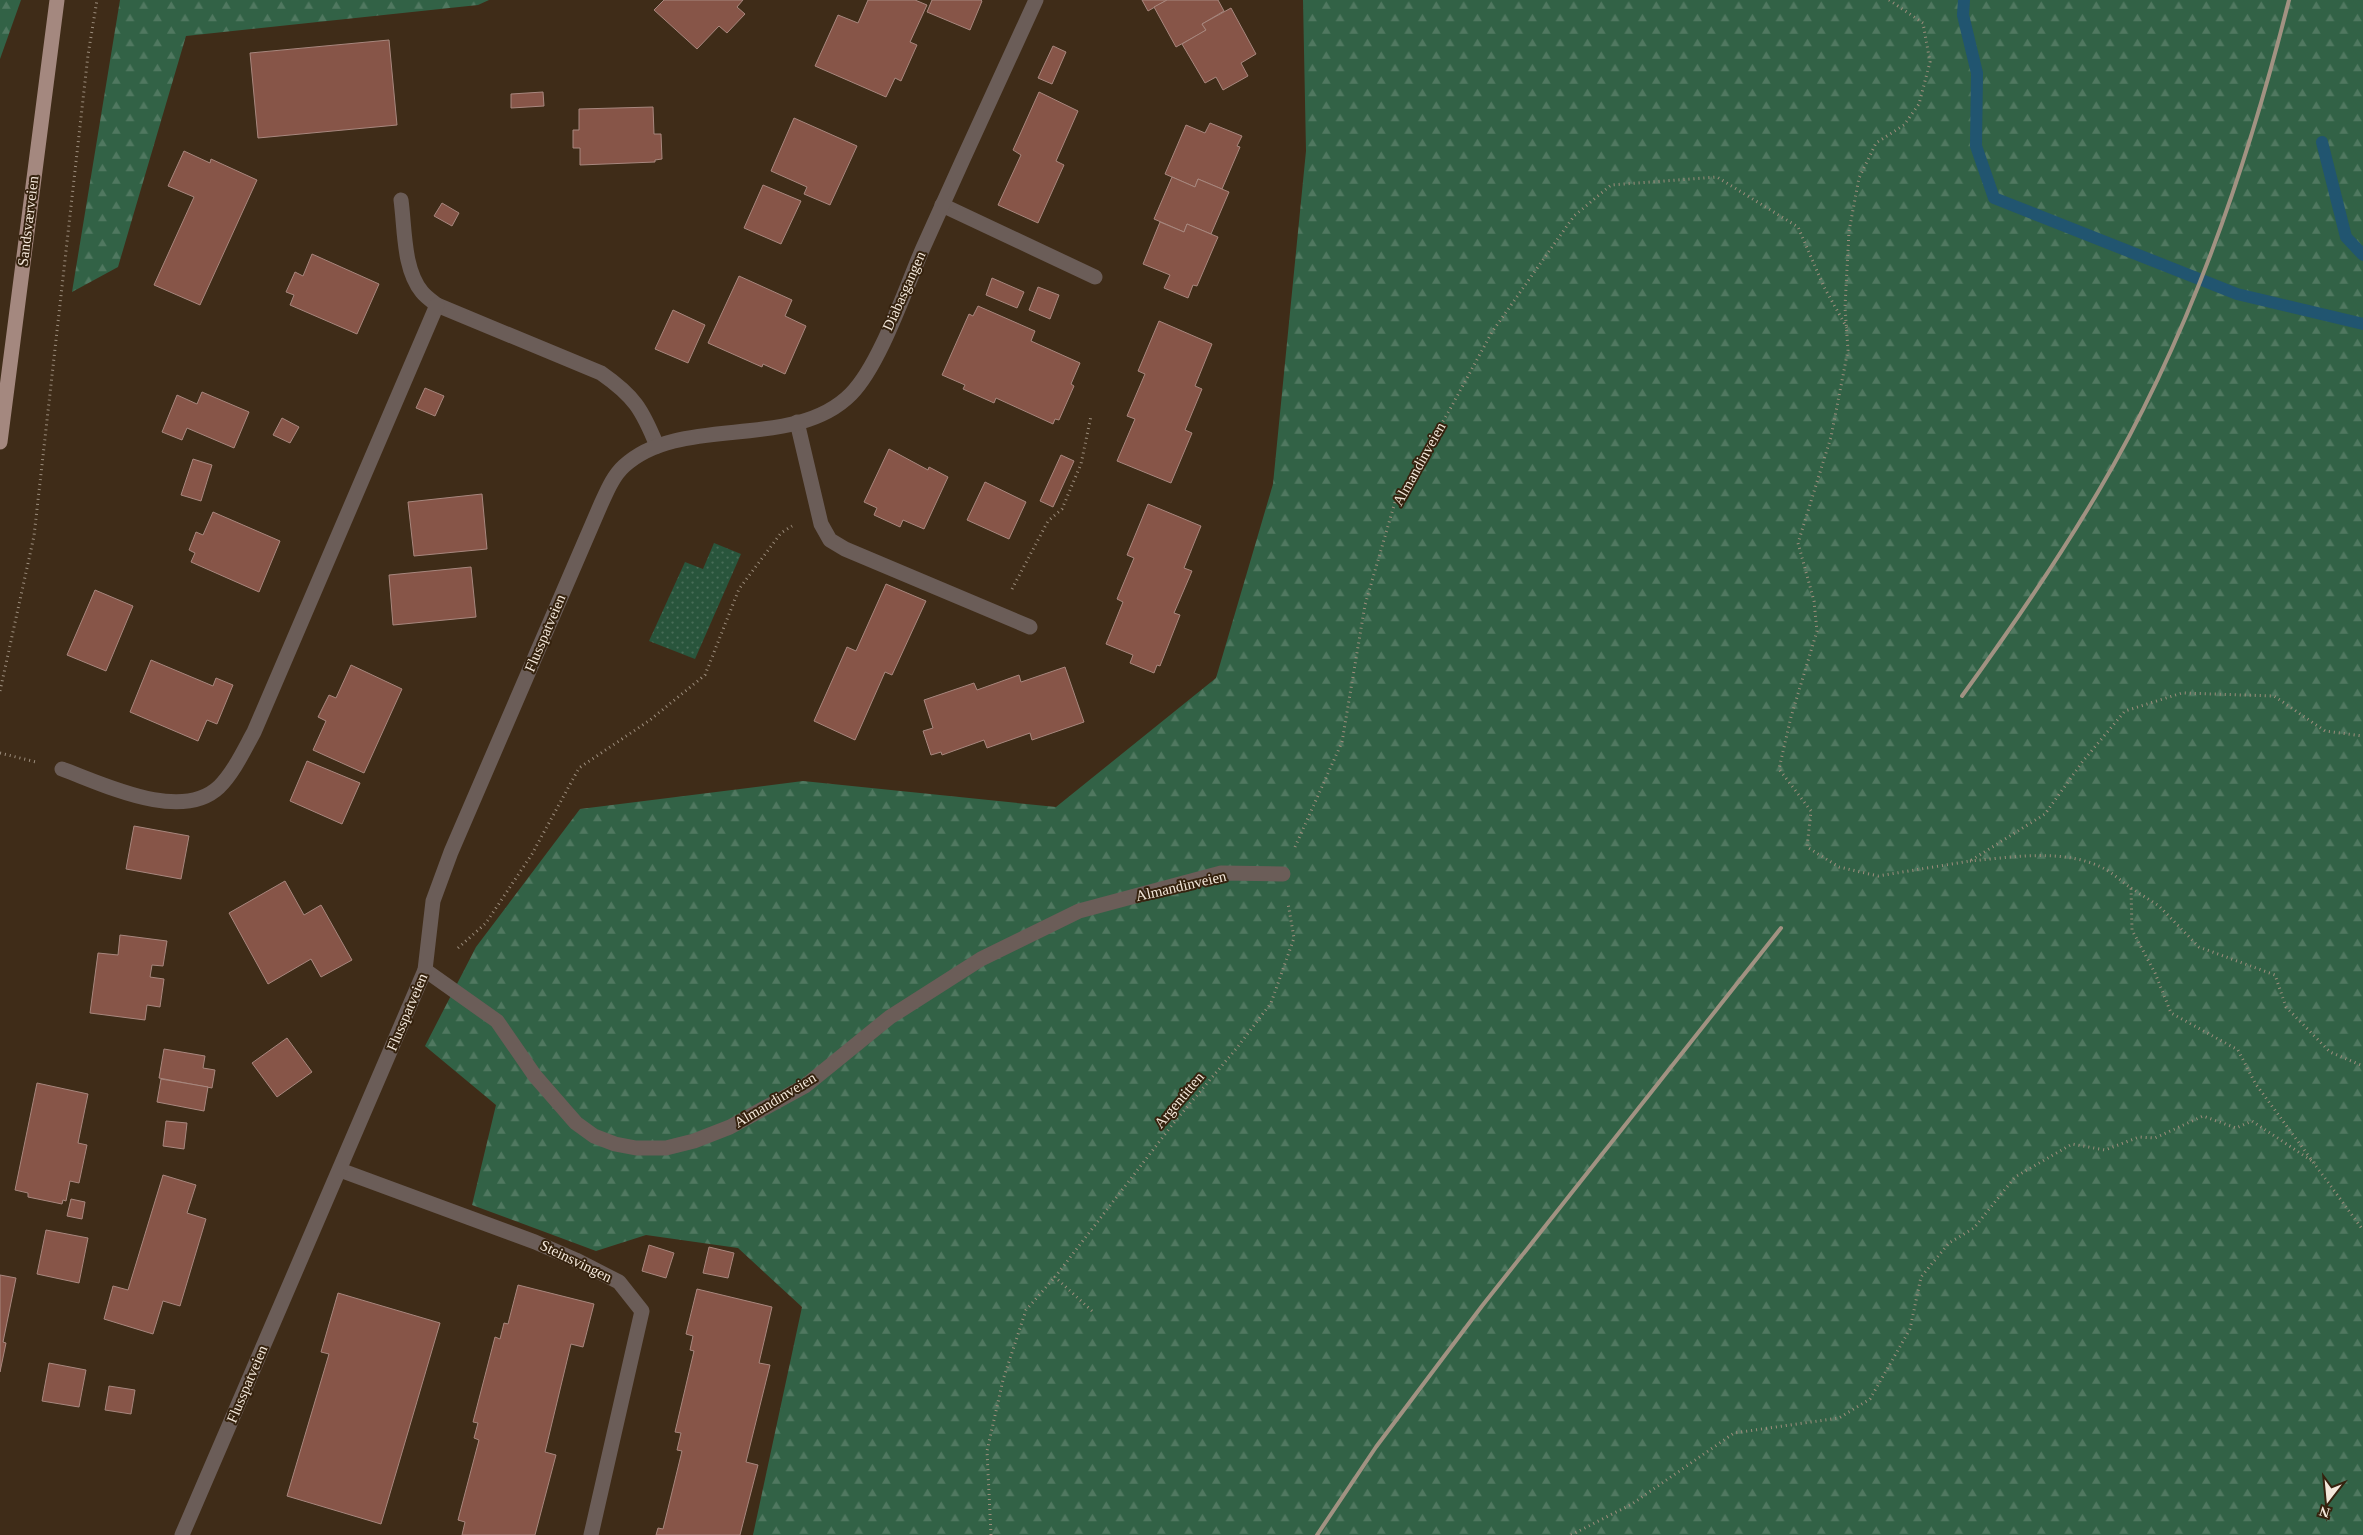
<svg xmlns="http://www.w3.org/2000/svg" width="2363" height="1535" viewBox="0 0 2363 1535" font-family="Georgia,serif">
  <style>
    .forest { fill: url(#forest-firs) }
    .park { fill: url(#park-dots) }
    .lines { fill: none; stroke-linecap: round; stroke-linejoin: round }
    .stream { stroke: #215570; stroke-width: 12 }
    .building { fill: #875548; stroke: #a8877e }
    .path { stroke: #9d8e7d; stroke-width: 3; stroke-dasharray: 1 4; stroke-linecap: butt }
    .minor { stroke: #6b5d58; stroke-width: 15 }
    .major { stroke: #a4887f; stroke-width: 15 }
    .rail { stroke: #a19282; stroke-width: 4 }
    .labels { text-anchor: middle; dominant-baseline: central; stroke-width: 4; stroke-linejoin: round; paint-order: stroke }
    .street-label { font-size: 15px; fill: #f4e8db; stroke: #35220e }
  </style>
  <defs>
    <pattern id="forest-firs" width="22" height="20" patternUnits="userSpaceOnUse" patternTransform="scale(1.25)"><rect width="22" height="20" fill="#326246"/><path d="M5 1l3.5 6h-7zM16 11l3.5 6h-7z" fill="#507860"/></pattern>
    <pattern id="park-dots" width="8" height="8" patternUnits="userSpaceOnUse" patternTransform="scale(1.25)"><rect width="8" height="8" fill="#29553c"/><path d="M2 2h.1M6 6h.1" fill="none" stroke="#496d58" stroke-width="1.8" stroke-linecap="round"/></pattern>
  </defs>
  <rect width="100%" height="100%" fill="#3f2c18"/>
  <!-- forest -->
  <g class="forest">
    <path d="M 0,0 L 21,0 L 0,59 Z"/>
    <path d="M 120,0 L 489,0 L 478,5 L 186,36 L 118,267 L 72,292 Z"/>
    <path d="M 1303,0 L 2363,0 L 2363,1535 L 753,1535 L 802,1307 L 738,1248 L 646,1235 L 596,1251 L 472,1205 L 496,1105 L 425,1046 L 476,947 L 580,809 L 803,781 L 1056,807 L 1216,678 L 1273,484 L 1306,151 Z"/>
  </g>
  <!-- park -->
  <path class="park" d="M 714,543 L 741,554 L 695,659 L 649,641 L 685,562 L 703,569 Z"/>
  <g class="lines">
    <!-- stream -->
    <g class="stream">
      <path d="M 1964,0 L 1963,15 L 1977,73 L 1976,146 L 1994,198 L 2237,294 L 2363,324"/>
      <path d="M 2322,142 L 2346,237 L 2363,255"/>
    </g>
  </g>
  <!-- building -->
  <g class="building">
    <path d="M 664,0 L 743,0 L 737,7 L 745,14 L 727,33 L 719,26 L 697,49 L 654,10 Z"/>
    <path d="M 868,0 L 915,0 L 927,5 L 910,42 L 917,45 L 901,81 L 895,78 L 886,97 L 815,66 L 838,15 L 858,23 Z"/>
    <path d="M 932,0 L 981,0 L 982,1 L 970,30 L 927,12 Z"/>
    <path d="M 1142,0 L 1167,0 L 1148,11 Z"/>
    <path d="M 1167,0 L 1218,0 L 1224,11 L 1202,24 L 1206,30 L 1203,32 L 1176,47 L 1154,7 Z"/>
    <path d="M 1231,8 L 1256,54 L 1241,63 L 1248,76 L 1223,90 L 1216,77 L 1205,83 L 1182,44 L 1206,30 L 1202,24 Z"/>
    <path d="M 389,40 L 397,125 L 258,138 L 250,53 Z"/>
    <path d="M 1053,46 L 1066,52 L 1052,84 L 1038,78 Z"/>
    <path d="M 543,92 L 544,106 L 511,108 L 511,94 Z"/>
    <path d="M 1039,92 L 1078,111 L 1056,161 L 1064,165 L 1038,223 L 998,205 L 1021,155 L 1013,150 Z"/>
    <path d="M 653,107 L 654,134 L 661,134 L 662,159 L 655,160 L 655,162 L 580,165 L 580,148 L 573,148 L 573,130 L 579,130 L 579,109 Z"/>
    <path d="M 794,118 L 857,146 L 830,205 L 804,194 L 807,187 L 771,171 Z"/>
    <path d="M 1210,123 L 1242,136 L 1237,146 L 1240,147 L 1222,189 L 1198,179 L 1195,187 L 1165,174 L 1186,125 L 1205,133 Z"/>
    <path d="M 184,151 L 210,163 L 211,159 L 257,180 L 200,305 L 154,285 L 194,197 L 168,186 Z"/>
    <path d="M 1172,177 L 1195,187 L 1198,179 L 1229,192 L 1211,234 L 1187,224 L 1184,232 L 1154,219 Z"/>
    <path d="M 763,185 L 801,201 L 781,244 L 744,228 Z"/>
    <path d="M 442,203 L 459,213 L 452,226 L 434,216 Z"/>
    <path d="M 1160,222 L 1184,232 L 1187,224 L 1218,237 L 1197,286 L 1193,285 L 1188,298 L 1164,288 L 1170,275 L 1143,264 Z"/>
    <path d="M 312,254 L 379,284 L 357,334 L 290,305 L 294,295 L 286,292 L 295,272 L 303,276 Z"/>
    <path d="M 739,276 L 792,300 L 785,316 L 806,326 L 785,374 L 763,364 L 762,367 L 708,343 Z"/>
    <path d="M 992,278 L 1024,292 L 1017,308 L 986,295 Z"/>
    <path d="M 1038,287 L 1059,295 L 1050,319 L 1029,310 Z"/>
    <path d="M 978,306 L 1035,331 L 1031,341 L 1080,363 L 1071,384 L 1074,386 L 1059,420 L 1055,419 L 1053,424 L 996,398 L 994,403 L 963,389 L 965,385 L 942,375 L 969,314 L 973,316 Z"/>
    <path d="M 673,310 L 705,325 L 688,363 L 655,349 Z"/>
    <path d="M 1159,321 L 1212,344 L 1195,386 L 1202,389 L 1185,430 L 1192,433 L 1171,483 L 1117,461 L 1135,419 L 1127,416 L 1145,374 L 1138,371 Z"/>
    <path d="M 425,388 L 444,396 L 435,416 L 416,408 Z"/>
    <path d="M 202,392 L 249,412 L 234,448 L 187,428 L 182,440 L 162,432 L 177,395 L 197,404 Z"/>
    <path d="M 282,418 L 299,427 L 290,443 L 273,435 Z"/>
    <path d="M 889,449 L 928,470 L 929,467 L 948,477 L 924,529 L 903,520 L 900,527 L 874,515 L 877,508 L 864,502 Z"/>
    <path d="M 1061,455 L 1074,461 L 1053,507 L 1040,501 Z"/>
    <path d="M 193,459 L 212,465 L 201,501 L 181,495 Z"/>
    <path d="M 985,482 L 1026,502 L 1009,539 L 967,520 Z"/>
    <path d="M 482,494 L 487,549 L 414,556 L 408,502 Z"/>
    <path d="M 1148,504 L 1201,526 L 1184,568 L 1192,571 L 1174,613 L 1180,615 L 1160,666 L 1157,665 L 1154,673 L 1130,663 L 1133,655 L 1106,644 L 1123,602 L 1117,599 L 1134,558 L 1127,555 Z"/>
    <path d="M 213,512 L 280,541 L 259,592 L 191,562 L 195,553 L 189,550 L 196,532 L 203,535 Z"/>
    <path d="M 471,567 L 476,617 L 393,625 L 389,575 Z"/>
    <path d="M 886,584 L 926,601 L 892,675 L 885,672 L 855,740 L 814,721 L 847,647 L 856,651 Z"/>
    <path d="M 95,590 L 133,606 L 106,671 L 67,655 Z"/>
    <path d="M 151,660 L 213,686 L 216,678 L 233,685 L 217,724 L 207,720 L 198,741 L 130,712 Z"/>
    <path d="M 351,665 L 402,689 L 364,773 L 313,750 L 326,721 L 318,717 L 329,695 L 336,698 Z"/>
    <path d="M 1065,667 L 1084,722 L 1032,740 L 1030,733 L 987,748 L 984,740 L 942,755 L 941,752 L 931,755 L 923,731 L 933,728 L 924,700 L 974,683 L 977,690 L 1019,675 L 1021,682 Z"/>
    <path d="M 307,761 L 360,783 L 342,824 L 290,801 Z"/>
    <path d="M 134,826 L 189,836 L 181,879 L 126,869 Z"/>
    <path d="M 285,881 L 304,915 L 321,905 L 352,960 L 321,977 L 311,959 L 268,984 L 229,913 Z"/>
    <path d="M 120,935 L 167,941 L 163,966 L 152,965 L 150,977 L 164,979 L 160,1007 L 147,1005 L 145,1020 L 90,1013 L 98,953 L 118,955 Z"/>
    <path d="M 287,1038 L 312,1072 L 277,1097 L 252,1063 Z"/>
    <path d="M 164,1049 L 205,1056 L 203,1068 L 215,1070 L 212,1088 L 159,1078 Z"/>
    <path d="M 161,1079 L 208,1087 L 204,1111 L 157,1102 Z"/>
    <path d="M 37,1083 L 88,1094 L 78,1143 L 87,1145 L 79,1183 L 70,1181 L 66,1201 L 63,1200 L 62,1204 L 28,1197 L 28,1193 L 15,1190 Z"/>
    <path d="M 166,1121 L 187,1123 L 184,1149 L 163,1146 Z"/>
    <path d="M 163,1175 L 196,1185 L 187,1213 L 206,1219 L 180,1306 L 163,1301 L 153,1334 L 104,1319 L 113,1286 L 128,1290 Z"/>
    <path d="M 71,1199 L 85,1202 L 82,1219 L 67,1216 Z"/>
    <path d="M 46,1230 L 88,1238 L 79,1283 L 37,1274 Z"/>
    <path d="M 649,1245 L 674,1253 L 666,1278 L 642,1271 Z"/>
    <path d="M 709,1247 L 734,1253 L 728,1278 L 703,1273 Z"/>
    <path d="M 0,1275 L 16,1278 L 3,1342 L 6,1343 L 0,1372 Z"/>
    <path d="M 518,1285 L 594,1304 L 583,1347 L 571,1344 L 545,1452 L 556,1455 L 535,1535 L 462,1535 L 465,1522 L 458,1520 L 479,1440 L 474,1438 L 478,1423 L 473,1422 L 495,1337 L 500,1339 L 504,1323 L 508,1324 Z"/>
    <path d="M 697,1289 L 772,1307 L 759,1363 L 770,1365 L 746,1462 L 758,1465 L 740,1535 L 656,1535 L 658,1528 L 663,1529 L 682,1451 L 677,1450 L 681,1433 L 675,1432 L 694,1351 L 690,1350 L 693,1336 L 686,1334 Z"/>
    <path d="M 338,1293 L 440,1323 L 381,1524 L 287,1496 L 329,1354 L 321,1352 Z"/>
    <path d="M 49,1363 L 86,1370 L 79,1407 L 42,1401 Z"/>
    <path d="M 109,1386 L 135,1390 L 131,1414 L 105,1410 Z"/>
  </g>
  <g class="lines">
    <!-- path -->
    <g class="path">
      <path d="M 1889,0 L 1923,23 L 1930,62 L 1919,104 L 1904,125 L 1876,143 L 1859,178 L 1849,231 L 1845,307 L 1848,350 L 1831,437 L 1798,543 L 1814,601 L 1817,631 L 1791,717 L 1779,769 L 1811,811 L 1807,847 L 1839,867 L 1878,876 L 1970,861 L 2045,814 L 2083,761 L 2125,711 L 2182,693 L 2274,696 L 2325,731 L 2363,736"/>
      <path d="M 1012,589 L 1048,521 L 1062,509 L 1081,464 L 1091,416"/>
      <path d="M 0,691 L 34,536 L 88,55 L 97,0"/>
      <path d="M 0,753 L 36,762"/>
      <path d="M 1295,847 L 1342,742 L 1365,605 L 1395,502 L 1449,411 L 1492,332 L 1574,216 L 1611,185 L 1717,177 L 1798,227 L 1824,287 L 1847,328"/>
      <path d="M 1970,861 C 2013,857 2066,848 2105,869 C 2114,874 2122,882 2131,888 L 2132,930 L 2155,973 L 2171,1013 L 2238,1050 L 2255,1083 L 2363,1230"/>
      <path d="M 2131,888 L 2159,906 L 2199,947 L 2275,975 L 2286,1007 L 2330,1052 L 2363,1066"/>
      <path d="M 458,948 L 486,923 L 532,854 L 579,768 L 650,720 L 705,675 L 739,589 L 781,533 L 792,526"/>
      <path d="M 1092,1311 L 1055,1277 L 1176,1120 L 1236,1049 L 1271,1003 L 1294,938 L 1288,903"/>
      <path d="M 991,1535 L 987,1451 L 1003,1380 L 1026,1310 L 1055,1277"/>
      <path d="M 1571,1535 L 1632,1504 L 1734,1433 L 1839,1418 L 1870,1399 L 1910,1329 L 1921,1277 L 1949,1243 L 1974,1228 L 2015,1177 L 2072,1144 L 2105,1150 L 2139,1137 L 2155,1138 L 2203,1116 L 2236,1128 L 2252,1121 L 2315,1163"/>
    </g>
    <!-- minor -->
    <g class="minor">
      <path d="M 401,200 C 405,229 403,269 422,292 C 426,297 432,301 437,305 L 601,373 C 634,396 642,409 657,446"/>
      <path d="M 942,205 L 1095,277"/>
      <path d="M 797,422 L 821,524 L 830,540 L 845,549 L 1030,627"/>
      <path d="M 62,769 C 103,784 181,823 219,787 C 234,772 244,750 254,732 L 437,305"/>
      <path d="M 425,970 L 497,1021 L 535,1076 L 576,1123 L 594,1136 L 615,1144 L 636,1148 L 666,1148 L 694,1141 L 730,1127 L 805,1086 L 890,1017 L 981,959 L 1079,911 L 1221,873 L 1283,874"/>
      <path d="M 340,1170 L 535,1242 L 576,1260 L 619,1282 L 642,1311 L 591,1535"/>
      <path d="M 182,1535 L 425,970 L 433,901 L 451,852 L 601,504 C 607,491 613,476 624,466 C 681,413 794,452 851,394 C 880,365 906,287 923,248 C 960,165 998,83 1036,0"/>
    </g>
    <!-- major -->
    <path class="major" d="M 0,442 L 57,0"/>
    <!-- rail -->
    <g class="rail">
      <path d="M 1962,696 C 2010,630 2056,563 2098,492 C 2188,340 2246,171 2289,0"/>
      <path d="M 1317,1535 L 1376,1447 L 1482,1306 L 1781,928"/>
    </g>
  </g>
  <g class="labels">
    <!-- street labels -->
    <g class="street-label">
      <text transform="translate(28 221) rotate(-83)">Sandsværveien</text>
      <text transform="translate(904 291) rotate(-66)">Diabasgangen</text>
      <text transform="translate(1419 464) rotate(-61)">Almandinveien</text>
      <text transform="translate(545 633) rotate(-67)">Flusspatveien</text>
      <text transform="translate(1181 886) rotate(-13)">Almandinveien</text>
      <text transform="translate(407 1012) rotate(-67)">Flusspatveien</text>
      <text transform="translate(775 1100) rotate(-31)">Almandinveien</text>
      <text transform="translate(1179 1100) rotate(-50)">Argentitten</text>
      <text transform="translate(576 1261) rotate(26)">Steinsvingen</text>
      <text transform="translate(247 1384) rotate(-67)">Flusspatveien</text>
    </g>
  </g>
  <!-- north arrow -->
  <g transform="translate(2328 1500) rotate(196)" stroke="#35220e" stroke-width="4" paint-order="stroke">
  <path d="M0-4L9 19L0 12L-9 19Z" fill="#f4e8db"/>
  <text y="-8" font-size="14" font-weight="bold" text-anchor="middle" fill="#f4e8db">N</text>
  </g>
</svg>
